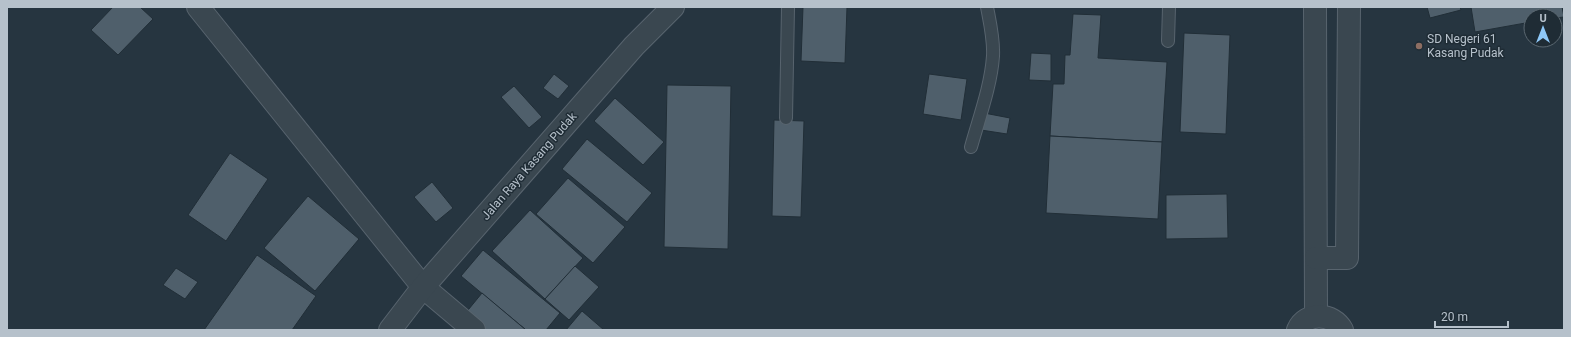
<svg xmlns="http://www.w3.org/2000/svg" width="1571" height="337" viewBox="0 0 1571 337" font-family="Roboto,sans-serif">
  <style>
    .building { fill: #4f5f6b; stroke: #212e37 }
    .lines { fill: none; stroke-linecap: round; stroke-linejoin: round }
    .service-casing { stroke: #58646e; stroke-width: 14 }
    .minor-casing { stroke: #58646e; stroke-width: 24 }
    .tertiary-casing { stroke: #58646e; stroke-width: 24 }
    .service { stroke: #3a4750; stroke-width: 12 }
    .minor { stroke: #3a4750; stroke-width: 22 }
    .tertiary { stroke: #3a4750; stroke-width: 22 }
    .education-dot { fill: #8d6e63; stroke: #1f2c35; stroke-width: 1.5 }
    .labels { text-anchor: middle; dominant-baseline: central; stroke-width: 3; stroke-linejoin: round; paint-order: stroke }
    .poi-label { font-size: 12px; fill: #b6c1cb; stroke: #1f2c35; text-anchor: start }
    .street-label { font-size: 12px; fill: #b6c1cb; stroke: #1f2c35 }
  </style>
  <rect width="100%" height="100%" fill="#263540"/>
  <!-- building -->
  <g class="building">
    <path d="M 113,7 L 140,7 L 153,19 L 118,55 L 91,30 Z"/>
    <path d="M 803,7 L 847,7 L 845,63 L 801,61 Z"/>
    <path d="M 1427,7 L 1460,7 L 1461,10 L 1430,18 Z"/>
    <path d="M 1471,7 L 1562,7 L 1564,17 L 1555,18 L 1555,16 L 1531,16 L 1531,22 L 1475,32 Z"/>
    <path d="M 1073,14 L 1101,15 L 1098,58 L 1167,62 L 1162,142 L 1050,136 L 1053,84 L 1064,84 L 1065,55 L 1070,55 Z"/>
    <path d="M 1184,33 L 1230,35 L 1226,134 L 1180,132 Z"/>
    <path d="M 1031,53 L 1051,54 L 1051,81 L 1029,80 Z"/>
    <path d="M 554,74 L 569,86 L 558,99 L 543,88 Z"/>
    <path d="M 929,74 L 967,79 L 961,120 L 923,114 Z"/>
    <path d="M 667,85 L 731,86 L 728,249 L 664,247 Z"/>
    <path d="M 514,86 L 542,117 L 529,128 L 501,97 Z"/>
    <path d="M 615,98 L 664,142 L 643,165 L 594,121 Z"/>
    <path d="M 984,113 L 1010,118 L 1007,134 L 981,130 Z"/>
    <path d="M 774,120 L 804,121 L 801,217 L 772,216 Z"/>
    <path d="M 1050,136 L 1162,142 L 1158,219 L 1046,213 Z"/>
    <path d="M 587,139 L 652,193 L 627,222 L 562,169 Z"/>
    <path d="M 230,153 L 268,179 L 226,241 L 188,215 Z"/>
    <path d="M 568,178 L 625,227 L 593,263 L 536,214 Z"/>
    <path d="M 432,182 L 453,208 L 436,222 L 414,197 Z"/>
    <path d="M 1227,194 L 1228,238 L 1166,239 L 1166,195 Z"/>
    <path d="M 308,196 L 359,239 L 315,291 L 264,248 Z"/>
    <path d="M 530,210 L 583,258 L 545,299 L 492,251 Z"/>
    <path d="M 483,250 L 560,313 L 546,330 L 526,330 L 461,276 Z"/>
    <path d="M 257,255 L 316,296 L 292,330 L 204,330 Z"/>
    <path d="M 575,266 L 599,287 L 569,320 L 545,299 Z"/>
    <path d="M 176,268 L 198,282 L 185,299 L 163,285 Z"/>
    <path d="M 482,293 L 526,330 L 481,330 L 464,315 Z"/>
    <path d="M 582,311 L 604,330 L 566,330 Z"/>
  </g>
  <g class="lines">
    <!-- service casing -->
    <g class="service-casing">
      <g id="service">
        <path d="M 1168,41 L 1169,7"/>
        <path d="M 786,118 L 788,7"/>
        <path d="M 971,147 C 979,118 991,86 993,56 C 994,40 990,23 987,7"/>
      </g>
    </g>
    <!-- minor casing -->
    <g class="minor-casing">
      <g id="minor">
        <path d="M 198,7 L 423,287 L 474,330"/>
        <path d="M 1315,7 L 1316,316"/>
        <path d="M 1316,258 L 1347,258 L 1349,7"/>
        <path d="M 1298,330 C 1306,311 1333,313 1342,330"/>
      </g>
    </g>
    <!-- tertiary casing -->
    <g class="tertiary-casing">
      <path id="tertiary" d="M 390,330 L 423,287 L 634,46 L 673,7"/>
    </g>
    <!-- service -->
    <use href="#service" class="service"/>
    <!-- minor -->
    <use href="#minor" class="minor"/>
    <!-- tertiary -->
    <use href="#tertiary" class="tertiary"/>
  </g>
  <!-- markers -->
  <circle class="education-dot" cx="1419" cy="46" r="4"/>
  <g class="labels">
    <!-- poi labels -->
    <g class="poi-label">
      <text x="1427" y="39">SD Negeri 61<tspan x="1427" dy="14">Kasang Pudak</tspan></text>
    </g>
    <!-- street labels -->
    <g class="street-label">
      <text transform="translate(529 166) rotate(-49)">Jalan Raya Kasang Pudak</text>
    </g>
  </g>
  <!-- border -->
  <rect width="1571" height="337" fill="none" stroke="#b6c1cb" stroke-width="16"/>
  <!-- north arrow -->
  <g transform="translate(1543 28)"><circle r="19" fill="#1f2c35" stroke="#5b6871"/>
  <path d="M0-3L7 15L0 10L-7 15Z" fill="#8ec8f8"/>
  <text y="-6" font-size="11" font-weight="bold" text-anchor="middle" fill="#b6c1cb">U</text>
  </g>
  <!-- scale -->
  <path d="M1435 321v6h73v-6" fill="none" stroke="#b6c1cb" stroke-width="2"/>
  <text x="1441" y="321" font-size="12" fill="#b6c1cb" stroke="#1f2c35" stroke-width="3" paint-order="stroke">20 m</text>
</svg>
